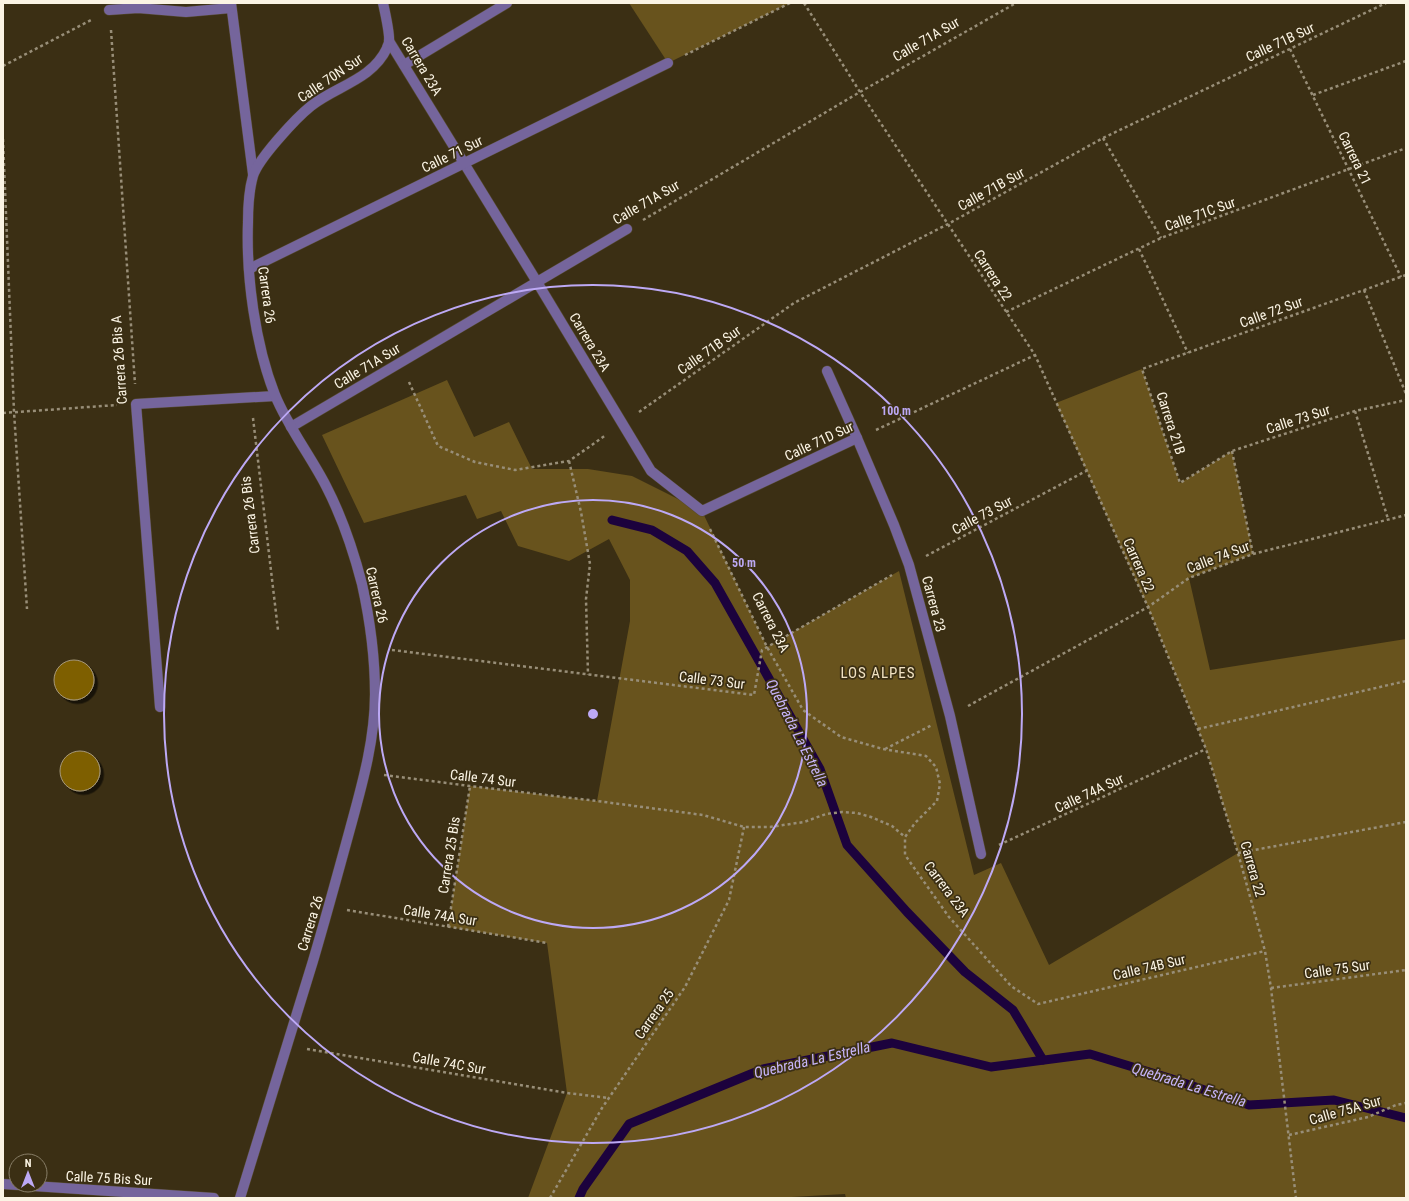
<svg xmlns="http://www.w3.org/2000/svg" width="1409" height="1201" viewBox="0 0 1409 1201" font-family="'Roboto Condensed',sans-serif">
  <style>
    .green { fill: #68531d }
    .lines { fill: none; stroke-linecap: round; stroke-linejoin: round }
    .stream { stroke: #1c023d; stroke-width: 9 }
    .building { fill: #7e5f01; stroke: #a6987a; filter: url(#shadow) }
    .minor-casing { stroke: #564b31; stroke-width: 11 }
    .tertiary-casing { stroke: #564b31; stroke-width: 11 }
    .path { stroke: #988e78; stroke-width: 2.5; stroke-dasharray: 3 3; stroke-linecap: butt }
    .minor { stroke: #75659c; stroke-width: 10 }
    .tertiary { stroke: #75659c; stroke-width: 10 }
    .ring { fill: none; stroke: #bda9f5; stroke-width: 2 }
    .labels { text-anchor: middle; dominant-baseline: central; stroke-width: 3.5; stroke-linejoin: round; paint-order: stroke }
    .street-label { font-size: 14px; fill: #fbf4e4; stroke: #3b2f14 }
    .neighbourhood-label { font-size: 15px; letter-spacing: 1px; fill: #f1e2c2; stroke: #3b2f14 }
    .water-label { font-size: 15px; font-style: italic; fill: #c6b4f8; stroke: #3b2f14 }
    .centre { fill: #bda9f5; stroke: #3b2f14; stroke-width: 2 }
    .ring-label { font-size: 12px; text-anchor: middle; font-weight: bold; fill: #bda9f5; stroke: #3b2f14; stroke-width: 3.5; stroke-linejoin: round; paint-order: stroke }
  </style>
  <defs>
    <filter id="shadow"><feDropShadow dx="3.5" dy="3.5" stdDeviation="0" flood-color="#0009"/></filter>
  </defs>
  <rect width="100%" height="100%" fill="#3b2f14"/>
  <!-- green -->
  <g class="green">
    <path d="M 629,3 L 790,3 L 668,63 Z"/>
    <path d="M 1142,369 L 1180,483 L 1232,451 L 1253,554 L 1189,578 L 1210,670 L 1406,639 L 1406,1198 L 846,1198 L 845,1194 L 774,1198 L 528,1198 L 567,1093 L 547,943 L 448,927 L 470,786 L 597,801 L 630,621 L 630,580 L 609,539 L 569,561 L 518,546 L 501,511 L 477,519 L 466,495 L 364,523 L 322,435 L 447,380 L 474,437 L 509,422 L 532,469 L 588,469 L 632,476 L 702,511 L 767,647 L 899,571 L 974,875 L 1001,863 L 1049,965 L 1238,853 L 1206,749 L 1198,729 L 1148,607 L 1056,403 Z"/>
  </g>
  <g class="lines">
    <!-- stream -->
    <g class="stream">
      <path d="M 612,520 L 652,530 L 687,551 L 715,583 L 820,769 L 847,845 L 907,912 L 965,972 L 1013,1010 L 1043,1060"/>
      <path d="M 579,1198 L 583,1189 L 629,1124 L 763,1069 L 892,1043 L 991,1067 L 1090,1054 L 1169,1078 L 1249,1105 L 1334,1100 L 1406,1118"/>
    </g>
  </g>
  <!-- building -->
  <g class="building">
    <circle cx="74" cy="680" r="20"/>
    <circle cx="80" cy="771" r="20"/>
  </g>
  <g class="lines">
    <!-- minor casing -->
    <g class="minor-casing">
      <g id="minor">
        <path d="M 231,3 L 253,174"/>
        <path d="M 109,10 L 138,8 L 186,12 L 231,8"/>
        <path d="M 389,41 L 537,282 L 651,471 L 702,511 L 857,438"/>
        <path d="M 404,65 L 507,3"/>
        <path d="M 249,269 L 668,63"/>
        <path d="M 827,371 L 857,438 L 894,525 L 909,565 L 950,716 L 981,854"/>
        <path d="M 291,427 L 627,229"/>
        <path d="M 160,707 L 136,404 L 275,396"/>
        <path d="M 3,1184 L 214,1198"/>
      </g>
    </g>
    <!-- tertiary casing -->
    <g class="tertiary-casing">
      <path id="tertiary" d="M 240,1198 C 265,1119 289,1040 313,961 C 326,917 338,873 350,829 C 362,785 375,740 375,694 C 375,657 370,620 362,584 C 354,553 341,515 326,486 C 310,455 288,427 275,395 C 255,344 246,276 248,222 C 248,207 249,190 253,176 C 258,159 296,118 311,106 C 336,86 372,80 387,48 C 387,46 389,44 389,42 C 390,34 385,12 383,3"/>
    </g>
    <!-- path -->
    <g class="path">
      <path d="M 804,3 L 860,92 L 1035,355 L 1148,607 L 1206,749 L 1238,853 L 1265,951 L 1271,988 L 1296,1198"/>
      <path d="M 111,30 L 135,384"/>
      <path d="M 1290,49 L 1401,277"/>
      <path d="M 685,55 L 790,3"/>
      <path d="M 3,66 L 93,19"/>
      <path d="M 1313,95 L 1406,61"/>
      <path d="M 1103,138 L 1161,238"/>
      <path d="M 3,139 L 14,412 L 27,609"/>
      <path d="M 643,220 L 860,92 L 1016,3"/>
      <path d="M 1139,249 L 1188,353"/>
      <path d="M 1406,275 L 1142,369 L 1180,483 L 1232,451 L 1355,411 L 1406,400"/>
      <path d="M 1364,290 L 1406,394"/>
      <path d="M 1006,312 L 1161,238 L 1406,148"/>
      <path d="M 409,382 L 438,446 L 475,462 L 515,470 L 569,461 L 606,435"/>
      <path d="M 1355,411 L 1388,519"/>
      <path d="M 639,412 L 794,303 L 948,224 L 1103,138 L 1386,3"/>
      <path d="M 3,413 L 117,405"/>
      <path d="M 253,418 L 278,630"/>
      <path d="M 876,430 L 1035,355"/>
      <path d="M 1232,451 L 1253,554"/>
      <path d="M 569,461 L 581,512 L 590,564 L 586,599 L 588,675"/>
      <path d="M 710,529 L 767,647 L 803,710 L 841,737 L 883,749 L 926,756 L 936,767 L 940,784 L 937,801 L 915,823 L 905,837 L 905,855 L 949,917 L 1011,986 L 1038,1004 L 1265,951"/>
      <path d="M 926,556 L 1086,471"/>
      <path d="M 392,650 L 754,695 L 762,650 L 892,575"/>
      <path d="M 968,706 L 1148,607 L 1189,578 L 1253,554 L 1406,515"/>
      <path d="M 1198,729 L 1406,681"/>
      <path d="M 885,749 L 932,725"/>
      <path d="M 384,775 L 470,786 L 597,801 L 703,815 L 744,827 L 770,827 L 804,822 L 826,814 L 842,812 L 857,813 L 871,817 L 892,826 L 905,837"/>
      <path d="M 999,845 L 1206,749"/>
      <path d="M 1238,853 L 1406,822"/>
      <path d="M 347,910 L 547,943"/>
      <path d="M 448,927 L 470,786"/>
      <path d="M 1271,988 L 1406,970"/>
      <path d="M 307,1049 L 567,1093 L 609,1098"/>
      <path d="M 1289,1135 L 1368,1117 L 1396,1105 L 1406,1103"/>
      <path d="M 550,1198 L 602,1108 L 685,987 L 729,900 L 744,827"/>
    </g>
    <!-- minor -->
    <use href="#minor" class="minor"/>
    <!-- tertiary -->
    <use href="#tertiary" class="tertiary"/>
  </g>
  <!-- distance rings -->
  <g class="ring">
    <circle cx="593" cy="714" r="214"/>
    <circle cx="593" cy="714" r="429"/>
  </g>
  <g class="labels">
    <!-- street labels -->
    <g class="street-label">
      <text transform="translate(926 39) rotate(-30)">Calle 71A Sur</text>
      <text transform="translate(1280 42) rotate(-25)">Calle 71B Sur</text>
      <text transform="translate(422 66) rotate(59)">Carrera 23A</text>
      <text transform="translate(330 78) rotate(-34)">Calle 70N Sur</text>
      <text transform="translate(452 154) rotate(-26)">Calle 71 Sur</text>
      <text transform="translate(1355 158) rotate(64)">Carrera 21</text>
      <text transform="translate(991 189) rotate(-29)">Calle 71B Sur</text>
      <text transform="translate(646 202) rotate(-30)">Calle 71A Sur</text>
      <text transform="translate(1200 214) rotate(-20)">Calle 71C Sur</text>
      <text transform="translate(993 275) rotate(57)">Carrera 22</text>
      <text transform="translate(267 295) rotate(82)">Carrera 26</text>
      <text transform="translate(1271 312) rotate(-20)">Calle 72 Sur</text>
      <text transform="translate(590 342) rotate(59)">Carrera 23A</text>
      <text transform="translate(709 350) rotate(-35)">Calle 71B Sur</text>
      <text transform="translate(119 360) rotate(-94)">Carrera 26 Bis A</text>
      <text transform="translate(367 366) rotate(-31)">Calle 71A Sur</text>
      <text transform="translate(1298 419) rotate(-18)">Calle 73 Sur</text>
      <text transform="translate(1171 423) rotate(72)">Carrera 21B</text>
      <text transform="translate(819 441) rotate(-25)">Calle 71D Sur</text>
      <text transform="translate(250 515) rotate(-97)">Carrera 26 Bis</text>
      <text transform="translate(982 515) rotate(-28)">Calle 73 Sur</text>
      <text transform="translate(1218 557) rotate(-21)">Calle 74 Sur</text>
      <text transform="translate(1139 565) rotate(66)">Carrera 22</text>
      <text transform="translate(377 595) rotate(77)">Carrera 26</text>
      <text transform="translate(934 604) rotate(75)">Carrera 23</text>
      <text transform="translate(771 622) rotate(63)">Carrera 23A</text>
      <text transform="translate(712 680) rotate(7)">Calle 73 Sur</text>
      <text transform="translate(483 778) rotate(7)">Calle 74 Sur</text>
      <text transform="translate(1089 793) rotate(-25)">Calle 74A Sur</text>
      <text transform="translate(449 855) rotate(-81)">Carrera 25 Bis</text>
      <text transform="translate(1253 869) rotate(74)">Carrera 22</text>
      <text transform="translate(947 889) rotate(53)">Carrera 23A</text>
      <text transform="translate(440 915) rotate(9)">Calle 74A Sur</text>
      <text transform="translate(310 923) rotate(-73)">Carrera 26</text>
      <text transform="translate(1149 967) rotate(-13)">Calle 74B Sur</text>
      <text transform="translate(1337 969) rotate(-8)">Calle 75 Sur</text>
      <text transform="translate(654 1014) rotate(-55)">Carrera 25</text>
      <text transform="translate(449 1063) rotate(10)">Calle 74C Sur</text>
      <text transform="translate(1345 1110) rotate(-16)">Calle 75A Sur</text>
      <text transform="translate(109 1178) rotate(3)">Calle 75 Bis Sur</text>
    </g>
    <!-- neighbourhood labels -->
    <g class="neighbourhood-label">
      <text x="878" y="673">LOS ALPES</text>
    </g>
    <!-- water labels -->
    <g class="water-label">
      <text transform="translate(797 733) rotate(63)">Quebrada La Estrella</text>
      <text transform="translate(812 1060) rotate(-13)">Quebrada La Estrella</text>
      <text transform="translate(1189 1085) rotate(17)">Quebrada La Estrella</text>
    </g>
  </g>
  <circle cx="593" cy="714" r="6" class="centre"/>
  <g class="ring-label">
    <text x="896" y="415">100 m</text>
    <text x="744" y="567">50 m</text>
  </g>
  <!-- border -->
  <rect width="1409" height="1201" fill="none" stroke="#fbf4e4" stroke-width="8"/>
  <!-- north arrow -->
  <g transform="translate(28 1173)"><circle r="19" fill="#3b2f14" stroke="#887e67"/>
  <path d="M0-3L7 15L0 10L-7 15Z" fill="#bda9f5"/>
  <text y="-6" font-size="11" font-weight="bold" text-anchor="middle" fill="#fbf4e4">N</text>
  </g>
</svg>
